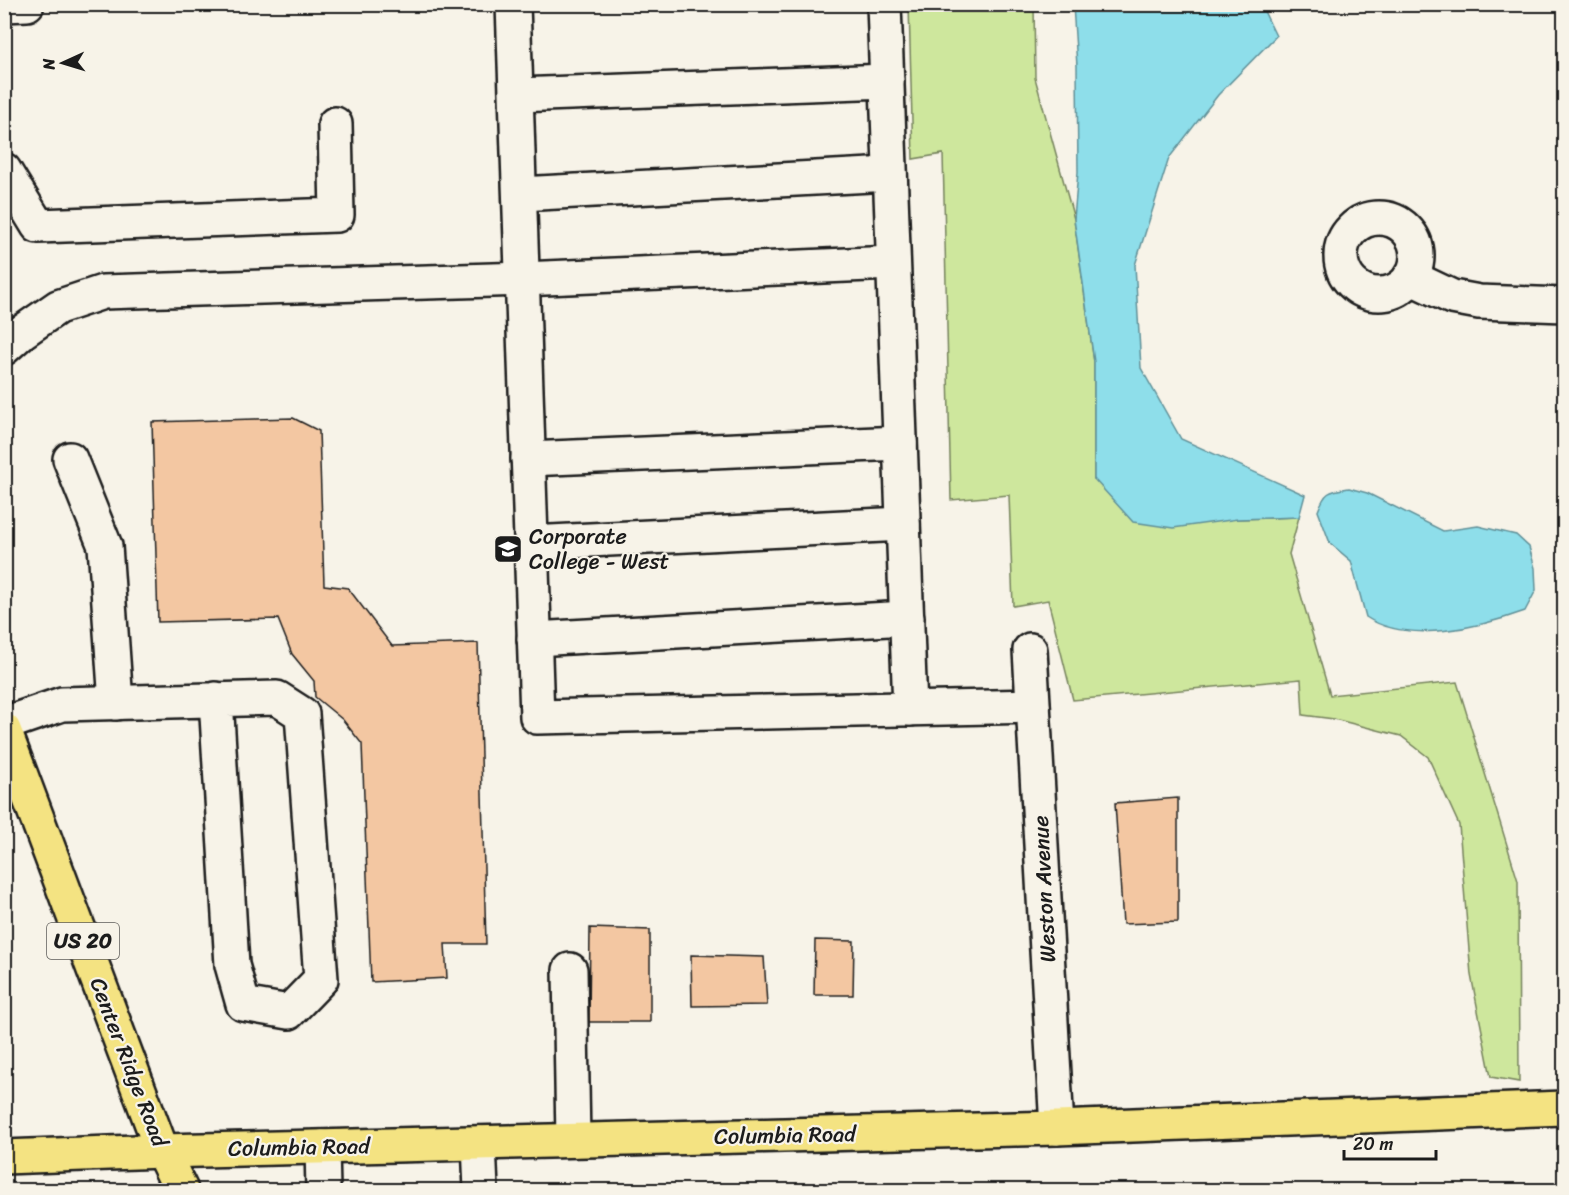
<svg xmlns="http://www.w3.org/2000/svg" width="1569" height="1195" viewBox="0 0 1569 1195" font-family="Sriracha,sans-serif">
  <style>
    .green { fill: #cee79d; stroke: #75825c; stroke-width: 1.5 }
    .water { fill: #8edeea; stroke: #609098; stroke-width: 1.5 }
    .building { fill: #f3c7a2; stroke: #1c1c1c; stroke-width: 1.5 }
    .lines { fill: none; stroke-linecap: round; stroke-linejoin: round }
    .minor-casing { stroke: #1c1c1c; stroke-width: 38 }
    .major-casing { stroke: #1c1c1c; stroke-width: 38 }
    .minor { stroke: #f7f3e8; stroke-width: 33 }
    .major { stroke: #f4e382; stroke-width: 33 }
    .labels { text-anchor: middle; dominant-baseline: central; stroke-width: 4.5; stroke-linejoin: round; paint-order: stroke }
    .shield { fill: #f7f3e8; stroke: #5e5c59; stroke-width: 1.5 }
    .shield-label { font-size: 21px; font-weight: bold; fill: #1c1c1c }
    .poi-label { font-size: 22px; fill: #1c1c1c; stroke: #f7f3e8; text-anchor: start }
    .street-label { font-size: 22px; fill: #1c1c1c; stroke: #f7f3e8 }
  </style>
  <rect width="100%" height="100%" fill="#f7f3e8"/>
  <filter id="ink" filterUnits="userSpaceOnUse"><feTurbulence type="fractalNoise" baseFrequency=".0167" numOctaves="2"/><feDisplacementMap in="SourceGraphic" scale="12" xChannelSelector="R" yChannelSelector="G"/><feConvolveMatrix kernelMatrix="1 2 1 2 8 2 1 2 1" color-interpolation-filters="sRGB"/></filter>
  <g filter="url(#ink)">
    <!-- green -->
    <path class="green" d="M 909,5 L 1034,5 L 1035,78 L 1074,219 L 1094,362 L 1094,479 L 1238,519 L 1299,517 L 1289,554 L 1330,695 L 1457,682 L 1518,881 L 1519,1082 L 1491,1077 L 1471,975 L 1459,825 L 1428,757 L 1401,736 L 1334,719 L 1303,715 L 1301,679 L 1073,700 L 1048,600 L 1013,606 L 1009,495 L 951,500 L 943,154 L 913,159 Z"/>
    <!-- water -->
    <g class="water">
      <path d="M 1073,5 L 1261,5 L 1276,36 L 1218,95 L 1169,158 L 1135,265 L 1141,368 L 1181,439 L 1305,495 L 1299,517 L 1238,519 L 1173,528 L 1133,522 L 1094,479 L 1094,362 L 1074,219 L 1078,172 L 1077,66 Z"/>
      <path d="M 1349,488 L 1367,493 L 1443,531 L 1478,526 L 1516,535 L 1529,547 L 1535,568 L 1536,590 L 1525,611 C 1481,627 1408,645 1366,617 L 1351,561 L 1330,543 L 1318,511 C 1325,492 1328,491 1349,488 Z"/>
    </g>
    <!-- building -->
    <g class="building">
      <path d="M 293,418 L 319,431 L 324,585 L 348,588 L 392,646 L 478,643 L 486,944 L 445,944 L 447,978 L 371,982 L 362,744 L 343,720 L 315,697 L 314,681 L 292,654 L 278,619 L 158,622 L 152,422 Z"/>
      <path d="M 1178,798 L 1178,922 L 1123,924 L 1115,803 Z"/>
      <path d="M 590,928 L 650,930 L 650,1022 L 589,1022 Z"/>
      <path d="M 815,940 L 854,941 L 853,995 L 814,995 Z"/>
      <path d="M 691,955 L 764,957 L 767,1005 L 692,1006 Z"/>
    </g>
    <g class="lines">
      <!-- minor casing -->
      <g class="minor-casing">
        <g id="minor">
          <path d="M 513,4 L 537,717 L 1033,706"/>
          <path d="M 884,4 L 910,709"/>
          <path d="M 4,5 L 27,4"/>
          <path d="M 517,95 L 887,81"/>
          <path d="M 4,170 L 38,226 L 337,215 L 335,124"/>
          <path d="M 520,194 L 890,174"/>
          <circle cx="1379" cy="256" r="38"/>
          <path d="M 1410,277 L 1452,297 L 1479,302 L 1564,305"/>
          <path d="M 4,348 L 22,332 L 58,307 L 103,292 L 522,279 L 893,263"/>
          <path d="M 70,459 L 105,546 L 116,703"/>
          <path d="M 528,459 L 900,443"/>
          <path d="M 531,543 L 903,524"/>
          <path d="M 534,639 L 907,618"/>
          <path d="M 1030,650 L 1057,1128"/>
          <path d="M 4,724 L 62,704 L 277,698 L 302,714 L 321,979 L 289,1012 L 243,1004 L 232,965 L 216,699"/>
          <path d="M 570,970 L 573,1140"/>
          <path d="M 479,1143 L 481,1190"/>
          <path d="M 322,1147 L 323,1190"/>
        </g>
      </g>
      <!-- major casing -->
      <g class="major-casing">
        <g id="major">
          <path d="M 4,730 L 162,1151 L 181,1190"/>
          <path d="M 4,1157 L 162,1151 L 1057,1128 L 1564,1108"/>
        </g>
      </g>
      <!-- minor -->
      <use href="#minor" class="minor"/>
      <!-- major -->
      <use href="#major" class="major"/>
    </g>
  </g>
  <!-- icons -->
  <defs>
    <g id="university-square" transform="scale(1.5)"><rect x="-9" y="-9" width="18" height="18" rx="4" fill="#1c1c1c" stroke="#f7f3e8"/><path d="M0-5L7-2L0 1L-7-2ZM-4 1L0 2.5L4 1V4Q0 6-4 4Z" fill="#fff"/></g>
  </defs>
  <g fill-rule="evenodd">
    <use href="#university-square" x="508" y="549"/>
  </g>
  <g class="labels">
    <!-- shield labels -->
    <rect class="shield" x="47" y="923" width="72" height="36" rx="4.5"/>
    <g class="shield-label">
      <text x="83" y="941">US 20</text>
    </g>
    <!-- poi labels -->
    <g class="poi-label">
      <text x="529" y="536">Corporate<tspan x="529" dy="25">College - West</tspan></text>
    </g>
    <!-- street labels -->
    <g class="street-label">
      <text transform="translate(1044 889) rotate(-93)">Weston Avenue</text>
      <text transform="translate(129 1062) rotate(69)">Center Ridge Road</text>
      <text transform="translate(785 1135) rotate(-1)">Columbia Road</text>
      <text transform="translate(299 1147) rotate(-1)">Columbia Road</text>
    </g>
  </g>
  <!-- margin -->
  <rect width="1569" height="1195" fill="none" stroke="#f7f3e8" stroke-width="24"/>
  <rect x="12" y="12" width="1545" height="1171" fill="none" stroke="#1c1c1c" stroke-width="2" filter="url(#ink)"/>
  <!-- north arrow -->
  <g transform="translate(63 63) rotate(266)" stroke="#f7f3e8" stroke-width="4.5" paint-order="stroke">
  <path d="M0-4.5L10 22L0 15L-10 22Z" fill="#1c1c1c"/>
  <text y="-9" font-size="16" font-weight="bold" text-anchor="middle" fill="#1c1c1c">N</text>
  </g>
  <!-- scale -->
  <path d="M1344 1150v9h92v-9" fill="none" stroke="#1c1c1c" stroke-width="3"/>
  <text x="1353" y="1150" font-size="18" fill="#1c1c1c" stroke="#f7f3e8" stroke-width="4.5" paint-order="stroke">20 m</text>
</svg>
